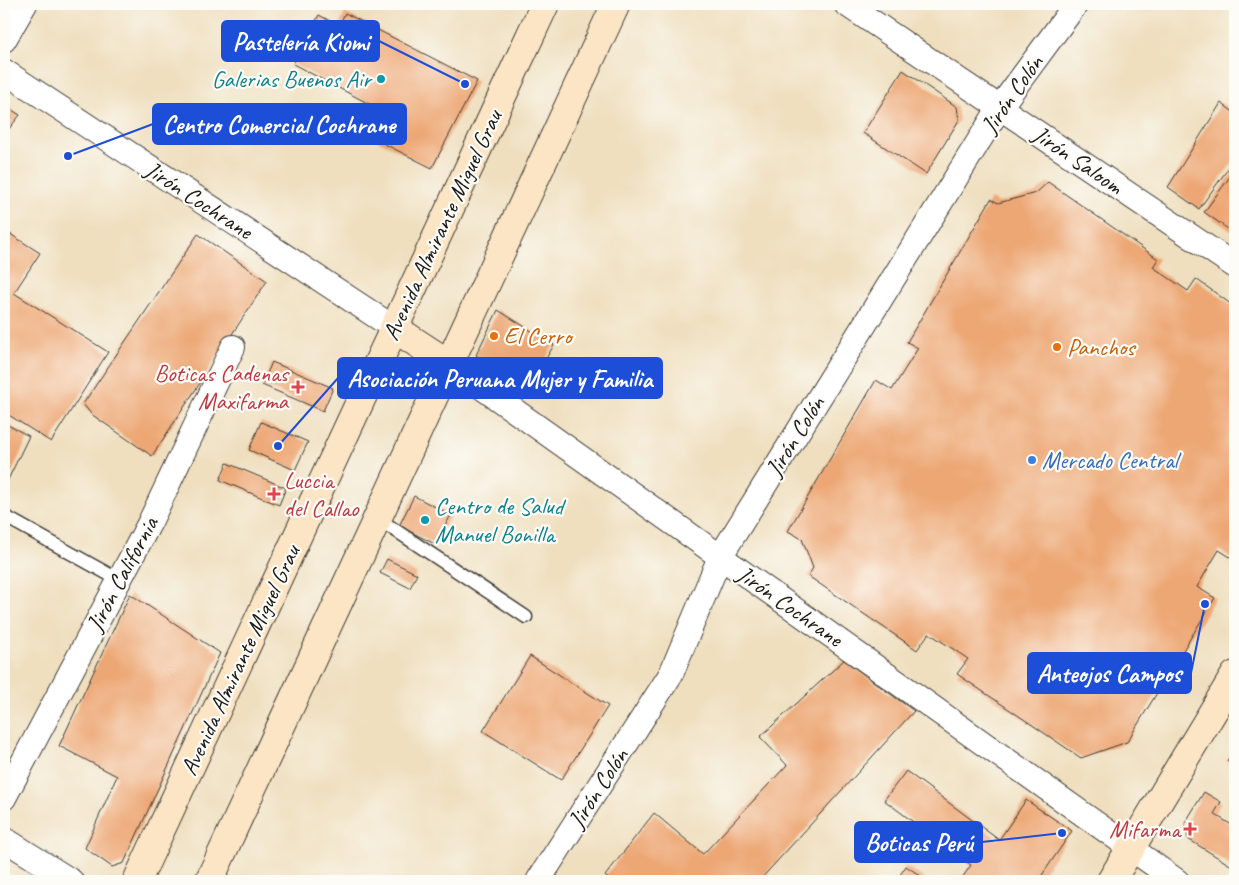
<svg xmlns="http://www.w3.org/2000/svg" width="1239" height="885" viewBox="0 0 1239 885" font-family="Caveat,sans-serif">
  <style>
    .building { fill: #eda775 }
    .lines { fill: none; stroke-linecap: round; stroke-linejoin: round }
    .lane-casing { stroke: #3c3934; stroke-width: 15 }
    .street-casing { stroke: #3c3934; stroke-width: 26 }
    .secondary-casing { stroke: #3c3934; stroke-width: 30 }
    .lane { stroke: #fff; stroke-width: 12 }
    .street { stroke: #fff; stroke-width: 24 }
    .secondary { stroke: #fce5c4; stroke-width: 28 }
    .culture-dot { fill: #0f9aa8; stroke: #fdfcf7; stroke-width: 2 }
    .food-dot { fill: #e8710a; stroke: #fdfcf7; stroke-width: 2 }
    .health-dot { fill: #e0444e; stroke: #fdfcf7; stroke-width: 2 }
    .shop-dot { fill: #3f7fe0; stroke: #fdfcf7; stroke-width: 2 }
    .labels { text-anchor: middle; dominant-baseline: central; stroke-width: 4.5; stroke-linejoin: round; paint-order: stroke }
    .culture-label { font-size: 24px; fill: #0d838f; stroke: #fdfcf7; text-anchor: end }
    .street-label { font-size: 24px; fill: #1c1c1c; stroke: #fdfcf7 }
    .food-label { font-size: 24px; fill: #c56008; stroke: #fdfcf7; text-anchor: start }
    .health-label { font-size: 24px; fill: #be3a42; stroke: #fdfcf7; text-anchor: end }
    .shop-label { font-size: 24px; fill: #366cbe; stroke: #fdfcf7; text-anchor: start }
    .leader { fill: none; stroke: #1d4ed8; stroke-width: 2 }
    .callout-dot { fill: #1d4ed8; stroke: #fdfcf7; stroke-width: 2 }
    .callout { fill: #1d4ed8; stroke: #1d4ed8; stroke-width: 2 }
    .callout-label { font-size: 25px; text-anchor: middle; font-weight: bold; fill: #fff }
  </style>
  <rect width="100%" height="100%" fill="#fdfcf7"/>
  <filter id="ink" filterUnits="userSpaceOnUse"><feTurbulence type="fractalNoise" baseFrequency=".02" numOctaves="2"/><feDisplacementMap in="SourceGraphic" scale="10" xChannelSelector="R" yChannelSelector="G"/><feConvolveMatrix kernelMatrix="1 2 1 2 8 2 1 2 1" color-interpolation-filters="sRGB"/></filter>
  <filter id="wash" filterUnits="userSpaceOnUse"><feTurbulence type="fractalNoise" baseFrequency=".0096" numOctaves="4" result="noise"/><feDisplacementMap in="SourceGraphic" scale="20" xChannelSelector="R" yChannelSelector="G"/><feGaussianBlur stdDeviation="1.12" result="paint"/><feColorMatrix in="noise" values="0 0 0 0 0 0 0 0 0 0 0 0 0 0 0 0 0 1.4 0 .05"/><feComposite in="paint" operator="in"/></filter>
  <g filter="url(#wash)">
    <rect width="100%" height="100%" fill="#efdfbf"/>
    <g id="blocks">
      <!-- building -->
      <g class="building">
        <path d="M 345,13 L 477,81 L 432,168 L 363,133 L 377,108 L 293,64 L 319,15 L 339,26 Z"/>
        <path d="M 903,70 L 957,107 L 959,120 L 926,174 L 863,133 Z"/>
        <path d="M 1221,103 L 1235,113 L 1235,159 L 1199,209 L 1168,187 Z"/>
        <path d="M 4,105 L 20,115 L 4,135 Z"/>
        <path d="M 1235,170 L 1235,234 L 1204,212 Z"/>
        <path d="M 1048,182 L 1158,259 L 1153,267 L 1188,291 L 1196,279 L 1235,307 L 1235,560 L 1219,550 L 1197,587 L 1215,598 L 1127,742 L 1081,758 L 957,674 L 968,659 L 929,633 L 917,650 L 808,576 L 813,568 L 802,539 L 788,531 L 876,380 L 892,390 L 918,348 L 907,342 L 991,199 L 998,203 L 1036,193 Z"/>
        <path d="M 4,230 L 40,253 L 14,293 L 108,352 L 51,442 L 4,412 Z"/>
        <path d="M 198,234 L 267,281 L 152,456 L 91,414 L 83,404 Z"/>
        <path d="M 498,310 L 554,345 L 528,389 L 476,355 Z"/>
        <path d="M 272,362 L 333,388 L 323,411 L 262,385 Z"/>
        <path d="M 261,422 L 308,442 L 295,470 L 249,450 Z"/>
        <path d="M 4,423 L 29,436 L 5,486 L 4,485 Z"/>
        <path d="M 227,463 L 286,488 L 279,505 L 220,480 Z"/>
        <path d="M 414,496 L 451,515 L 435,544 L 399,526 Z"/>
        <path d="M 387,559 L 417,574 L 410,588 L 380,573 Z"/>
        <path d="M 130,594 L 220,653 L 124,863 L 112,867 L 85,848 L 117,776 L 59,746 Z"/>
        <path d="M 530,656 L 608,706 L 561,780 L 483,731 Z"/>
        <path d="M 844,660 L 914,711 L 759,881 L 611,881 L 605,876 L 654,813 L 703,854 L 787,765 L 760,737 Z"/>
        <path d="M 1235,748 L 1235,766 L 1227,761 Z"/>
        <path d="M 906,771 L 999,840 L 1026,800 L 1072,831 L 1038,881 L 960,881 L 971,865 L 884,800 Z"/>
        <path d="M 1204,792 L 1221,802 L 1214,814 L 1235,827 L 1235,868 L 1188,839 L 1185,823 Z"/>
        <path d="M 906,866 L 928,881 L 903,881 L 898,878 Z"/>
      </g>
    </g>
  </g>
  <g filter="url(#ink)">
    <use href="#blocks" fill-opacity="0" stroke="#3c3934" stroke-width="1"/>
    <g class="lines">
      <!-- lane casing -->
      <g class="lane-casing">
        <g id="lane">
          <path d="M 4,516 L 119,580"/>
          <path d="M 377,518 L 526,617"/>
        </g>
      </g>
      <!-- street casing -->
      <g class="street-casing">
        <g id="street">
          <path d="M 846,4 L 1235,266"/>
          <path d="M 4,40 L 25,4"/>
          <path d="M 4,71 L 394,328"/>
          <path d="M 449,364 L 1177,881"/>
          <path d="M 4,798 L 150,522 L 233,347"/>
          <path d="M 4,839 L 71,881"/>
          <path d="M 538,881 L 671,674 L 720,557 L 1000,107 L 1076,4"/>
        </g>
      </g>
      <!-- secondary casing -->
      <g class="secondary-casing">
        <g id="secondary">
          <path d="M 394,328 L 449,364"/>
          <path d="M 137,881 L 545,4"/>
          <path d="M 209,881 L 616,4"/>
          <path d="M 1111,881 L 1235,675"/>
        </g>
      </g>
      <!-- lane -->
      <use href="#lane" class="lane"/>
      <!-- street -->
      <use href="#street" class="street"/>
      <!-- secondary -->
      <use href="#secondary" class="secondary"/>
    </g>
  </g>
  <!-- markers -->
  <g class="culture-dot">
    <circle cx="381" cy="79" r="5"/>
    <circle cx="425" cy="520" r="5"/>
  </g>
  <g class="food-dot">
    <circle cx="494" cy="336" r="5"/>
    <circle cx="1057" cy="347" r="5"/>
  </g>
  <g class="health-dot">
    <path d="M295.5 379.5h5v5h5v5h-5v5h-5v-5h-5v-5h5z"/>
    <path d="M271.5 486.5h5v5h5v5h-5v5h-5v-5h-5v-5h5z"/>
    <path d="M1187.5 821.5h5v5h5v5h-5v5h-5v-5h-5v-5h5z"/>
  </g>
  <circle class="shop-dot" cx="1032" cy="460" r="5"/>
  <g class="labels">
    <!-- culture labels -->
    <g class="culture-label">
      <text x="371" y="79">Galerias Buenos Air</text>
      <text x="435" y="506" text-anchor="start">Centro de Salud<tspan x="435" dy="28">Manuel Bonilla</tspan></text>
    </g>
    <!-- street labels -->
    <g class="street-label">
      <text transform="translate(1012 94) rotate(-55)">Jirón Colón</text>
      <text transform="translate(1078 160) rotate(34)">Jirón Saloom</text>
      <text transform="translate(199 200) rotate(33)">Jirón Cochrane</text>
      <text transform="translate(442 225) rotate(-65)">Avenida Almirante Miguel Grau</text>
      <text transform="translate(795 436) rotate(-58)">Jirón Colón</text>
      <text transform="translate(122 574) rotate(-62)">Jirón California</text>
      <text transform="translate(790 606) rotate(35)">Jirón Cochrane</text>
      <text transform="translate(240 660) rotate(-65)">Avenida Almirante Miguel Grau</text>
      <text transform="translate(598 788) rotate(-57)">Jirón Colón</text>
    </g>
    <!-- food labels -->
    <g class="food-label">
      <text x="504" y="336">El Cerro</text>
      <text x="1067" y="347">Panchos</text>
    </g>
    <!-- health labels -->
    <g class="health-label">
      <text x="288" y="373">Boticas Cadenas<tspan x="288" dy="28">Maxifarma</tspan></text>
      <text x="284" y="480" text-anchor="start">Luccia<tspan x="284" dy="28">del Callao</tspan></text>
      <text x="1180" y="829">Mifarma</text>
    </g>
    <!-- shop labels -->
    <g class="shop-label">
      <text x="1042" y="460">Mercado Central</text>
    </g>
  </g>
  <!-- callouts -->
  <path class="leader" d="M465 84L379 41M68 156L153 124M278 446L338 378M1205 604L1191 673M1062 833L982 842"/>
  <g class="callout-dot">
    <circle cx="465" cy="84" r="5"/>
    <circle cx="68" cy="156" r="5"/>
    <circle cx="278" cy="446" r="5"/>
    <circle cx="1205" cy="604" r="5"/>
    <circle cx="1062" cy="833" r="5"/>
  </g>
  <g class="callout">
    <rect x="222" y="21" width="157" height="40" rx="5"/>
    <rect x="153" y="104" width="253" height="40" rx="5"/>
    <rect x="338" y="358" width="324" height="40" rx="5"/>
    <rect x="1028" y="653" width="163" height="40" rx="5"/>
    <rect x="855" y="822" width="127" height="40" rx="5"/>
  </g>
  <g class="callout-label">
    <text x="301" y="50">Pastelería Kiomi</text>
    <text x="279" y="133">Centro Comercial Cochrane</text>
    <text x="500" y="387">Asociación Peruana Mujer y Familia</text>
    <text x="1109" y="682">Anteojos Campos</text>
    <text x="919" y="851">Boticas Perú</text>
  </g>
  <!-- margin -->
  <rect width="1239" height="885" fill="none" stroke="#fdfcf7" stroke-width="20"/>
</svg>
